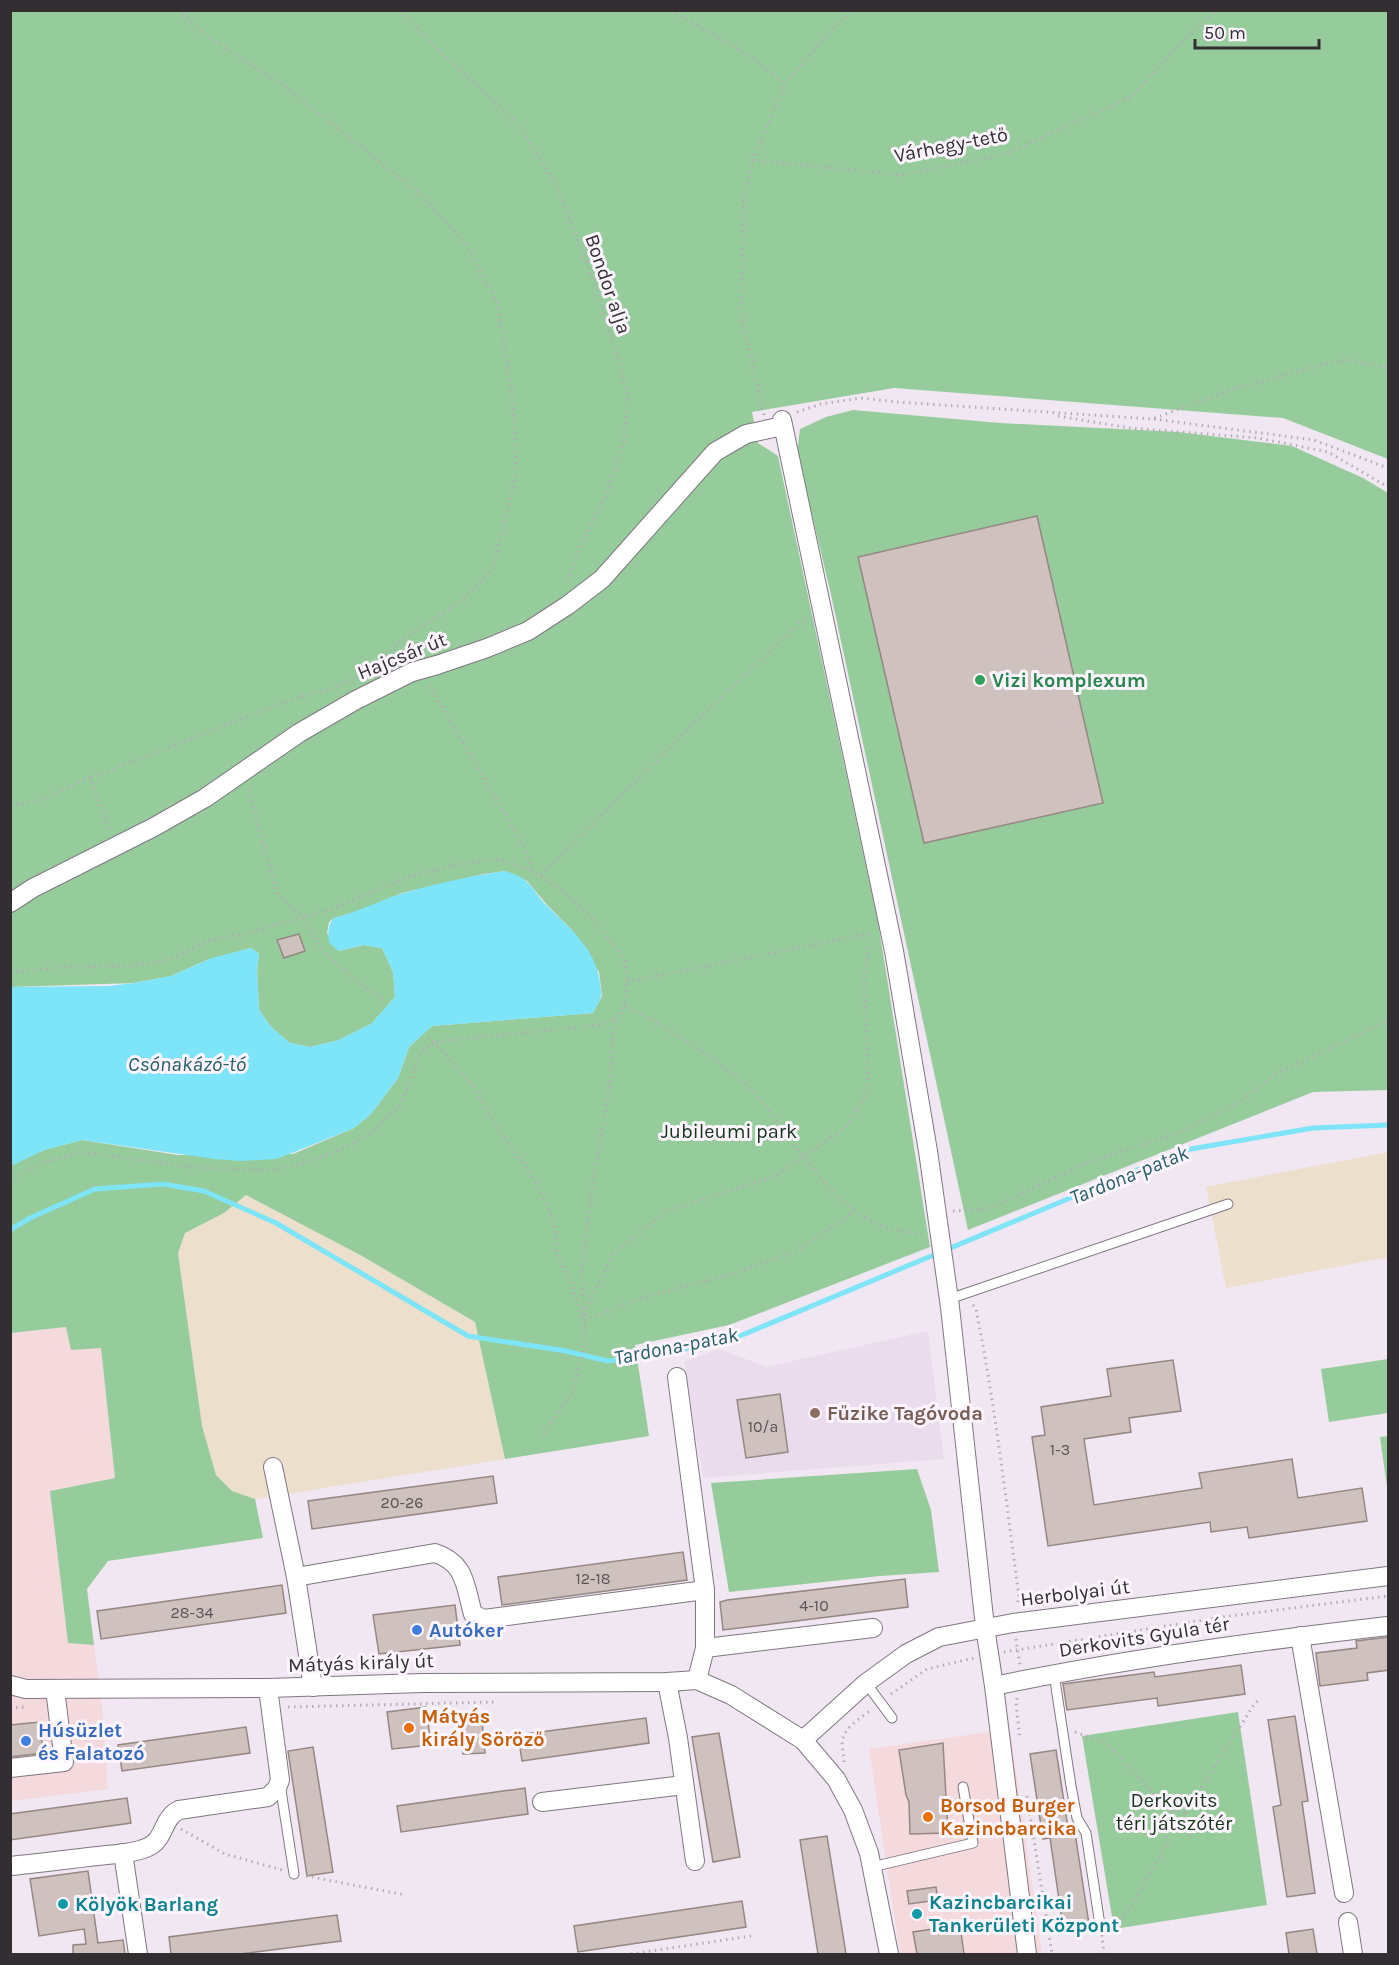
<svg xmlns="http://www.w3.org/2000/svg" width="1399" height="1965" viewBox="0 0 1399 1965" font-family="Karla,sans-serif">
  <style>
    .commercial { fill: #f4d9dd }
    .industrial { fill: #ecdfcb }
    .built { fill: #ebdced }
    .green { fill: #96cc9b }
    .water { fill: #7ee4f8 }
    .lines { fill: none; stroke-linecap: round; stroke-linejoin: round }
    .stream { stroke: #7ee4f8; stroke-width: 5 }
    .building { fill: #cfc1bd; stroke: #958783; stroke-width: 1.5 }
    .lane-casing { stroke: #7f7780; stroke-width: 11 }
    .street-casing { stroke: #7f7780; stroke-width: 20 }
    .path { stroke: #b3acb5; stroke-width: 3; stroke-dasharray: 1.5 4.5; stroke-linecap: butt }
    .lane { stroke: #fff; stroke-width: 9 }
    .street { stroke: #fff; stroke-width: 18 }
    .leisure-dot { fill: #2e9e5b; stroke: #fdf5fe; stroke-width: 2 }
    .education-dot { fill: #8d6e63; stroke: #fdf5fe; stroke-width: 2 }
    .shop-dot { fill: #3f7fe0; stroke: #fdf5fe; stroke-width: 2 }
    .food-dot { fill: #e8710a; stroke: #fdf5fe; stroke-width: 2 }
    .culture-dot { fill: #0f9aa8; stroke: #fdf5fe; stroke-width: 2 }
    .labels { text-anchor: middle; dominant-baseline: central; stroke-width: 6; stroke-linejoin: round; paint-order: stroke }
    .number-label { font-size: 16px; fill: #595355 }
    .street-label { font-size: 20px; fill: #322e32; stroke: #fdf5fe }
    .leisure-label { font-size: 20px; font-weight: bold; fill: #27864d; stroke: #fdf5fe; text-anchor: start }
    .park-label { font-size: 20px; fill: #15351a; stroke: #fdf5fe }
    .education-label { font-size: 20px; font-weight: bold; fill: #785e54; stroke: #fdf5fe; text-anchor: start }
    .shop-label { font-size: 20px; font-weight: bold; fill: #366cbe; stroke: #fdf5fe; text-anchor: start }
    .food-label { font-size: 20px; font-weight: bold; fill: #c56008; stroke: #fdf5fe; text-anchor: start }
    .culture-label { font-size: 20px; font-weight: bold; fill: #0d838f; stroke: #fdf5fe; text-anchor: start }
    .water-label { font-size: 21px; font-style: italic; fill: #255e69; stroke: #fdf5fe }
  </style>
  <rect width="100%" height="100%" fill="#f0e7f2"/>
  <!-- commercial -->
  <g class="commercial">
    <path d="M 66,1327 L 101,1348 L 115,1478 L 50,1491 L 68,1643 L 94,1645 L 102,1705 L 108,1789 L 11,1801 L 10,1333 Z"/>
    <path d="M 1010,1729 L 1042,1954 L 900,1954 L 869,1749 Z"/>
  </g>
  <!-- industrial -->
  <g class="industrial">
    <path d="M 1388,1152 L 1388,1257 L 1226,1288 L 1206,1187 Z"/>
    <path d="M 246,1195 L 362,1256 L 475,1322 L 505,1459 L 255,1499 L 232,1491 L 216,1475 L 202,1426 L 178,1253 L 185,1233 L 224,1213 Z"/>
  </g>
  <!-- built -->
  <path class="built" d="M 928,1331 L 944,1459 L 703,1478 L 684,1361 L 720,1349 L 766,1367 Z"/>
  <!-- green -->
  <g class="green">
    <path d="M 11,11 L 1388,11 L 1388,459 L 1283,418 L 894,388 L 752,412 L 758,443 L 778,456 L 878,922 L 930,1247 L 729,1325 L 635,1345 L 649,1436 L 505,1459 L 475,1322 L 362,1256 L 246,1195 L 224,1213 L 185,1233 L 178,1253 L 202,1426 L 216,1475 L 232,1491 L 255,1499 L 263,1538 L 108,1561 L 87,1589 L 94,1645 L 68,1643 L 50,1491 L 115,1478 L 101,1348 L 71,1350 L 66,1327 L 11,1333 L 10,1166 L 44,1150 L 82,1140 L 178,1155 L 293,1154 L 354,1128 L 371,1114 L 398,1078 L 409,1047 L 432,1026 L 593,1013 L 602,996 L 599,972 L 571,929 L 548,906 L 527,881 L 505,871 L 484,874 L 402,893 L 362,910 L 334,918 L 329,922 L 327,933 L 339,951 L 363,945 L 382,948 L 393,972 L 395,997 L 371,1024 L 339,1040 L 310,1047 L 290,1043 L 271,1027 L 259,1010 L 257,971 L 259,954 L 251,948 L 207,960 L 171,976 L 134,983 L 11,987 Z"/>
    <path d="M 853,410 L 1000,423 L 1178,432 L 1292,446 L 1363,478 L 1388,493 L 1388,1090 L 1313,1092 L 968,1230 L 830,590 L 797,453 L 800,429 L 826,417 Z"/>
    <path d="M 1388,1359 L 1388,1413 L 1329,1422 L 1321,1369 Z"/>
    <path d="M 1388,1436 L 1388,1494 L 1380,1437 Z"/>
    <path d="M 917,1469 L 931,1510 L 939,1572 L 880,1576 L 729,1592 L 711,1483 Z"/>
    <path d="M 1238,1712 L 1267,1905 L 1114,1929 L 1082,1736 Z"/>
  </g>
  <!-- water -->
  <path class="water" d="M 505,871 C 531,879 529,886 546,905 C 569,928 596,948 600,983 C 600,987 602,993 601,996 C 600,1002 595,1008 593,1013 L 432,1026 L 409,1047 L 398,1078 L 371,1114 L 354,1128 L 277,1159 L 240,1161 L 215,1159 L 82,1140 L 44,1150 L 11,1166 L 11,987 L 109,986 L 134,983 L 171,976 L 212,958 L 251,948 L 259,954 L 257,971 L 259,1010 L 271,1027 L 290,1043 L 310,1047 L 339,1040 L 371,1024 L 395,997 L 393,972 L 382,948 L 363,945 L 339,951 L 329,943 C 328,934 327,925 334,918 C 358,912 380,900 404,893 C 437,883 471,876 505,871 Z"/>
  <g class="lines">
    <!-- stream -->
    <path class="stream" d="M 10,1230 L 30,1218 L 95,1189 L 163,1184 L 204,1191 L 276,1223 L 468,1336 L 566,1351 L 608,1361 L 656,1355 L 735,1338 L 1185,1150 L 1313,1128 L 1388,1125"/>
  </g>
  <!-- building -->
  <g class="building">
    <path d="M 1037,516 L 1103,803 L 924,843 L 858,557 Z"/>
    <path d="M 299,934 L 305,951 L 284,958 L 277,940 Z"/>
    <path d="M 1173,1360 L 1181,1411 L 1129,1418 L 1131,1432 L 1084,1439 L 1094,1505 L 1202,1488 L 1199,1473 L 1292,1459 L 1298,1498 L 1362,1488 L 1367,1521 L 1249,1538 L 1247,1527 L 1211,1532 L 1210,1522 L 1048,1546 L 1032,1437 L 1045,1435 L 1041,1407 L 1111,1396 L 1107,1369 Z"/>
    <path d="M 780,1394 L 788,1452 L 746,1458 L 737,1400 Z"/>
    <path d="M 493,1476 L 497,1503 L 312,1529 L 308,1501 Z"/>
    <path d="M 683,1552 L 687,1580 L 502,1605 L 498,1577 Z"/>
    <path d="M 905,1579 L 908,1607 L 723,1630 L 720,1602 L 727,1600 Z"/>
    <path d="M 282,1585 L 286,1613 L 101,1639 L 97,1611 Z"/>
    <path d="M 455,1605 L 460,1645 L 379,1654 L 373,1615 Z"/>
    <path d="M 1389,1637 L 1389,1670 L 1367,1673 L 1368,1680 L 1320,1686 L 1316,1653 L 1357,1648 L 1356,1641 Z"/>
    <path d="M 1241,1665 L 1245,1694 L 1158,1706 L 1157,1698 L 1067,1710 L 1063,1684 L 1154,1672 L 1155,1677 Z"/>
    <path d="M 426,1707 L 431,1745 L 392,1749 L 387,1712 Z"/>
    <path d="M 1295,1716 L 1308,1801 L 1302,1802 L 1315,1893 L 1287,1897 L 1273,1807 L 1281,1805 L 1268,1720 Z"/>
    <path d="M 646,1718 L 649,1743 L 522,1761 L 518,1735 Z"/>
    <path d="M 482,1720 L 485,1753 L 463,1754 L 461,1721 Z"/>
    <path d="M 40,1722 L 43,1753 L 10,1757 L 10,1725 Z"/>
    <path d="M 246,1727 L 250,1753 L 122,1771 L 118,1745 Z"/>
    <path d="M 719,1733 L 740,1857 L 713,1862 L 692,1737 Z"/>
    <path d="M 943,1743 L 948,1833 L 910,1834 L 909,1802 L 906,1795 L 899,1750 Z"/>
    <path d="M 313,1747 L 333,1872 L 307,1876 L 288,1751 Z"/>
    <path d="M 1056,1750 L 1069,1834 L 1075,1833 L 1089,1924 L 1063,1927 L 1050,1838 L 1043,1839 L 1030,1754 Z"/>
    <path d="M 525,1788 L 528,1814 L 401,1832 L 397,1806 Z"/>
    <path d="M 127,1798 L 131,1823 L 10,1840 L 10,1814 Z"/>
    <path d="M 827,1836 L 846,1954 L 818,1954 L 800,1840 Z"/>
    <path d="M 88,1871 L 98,1943 L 123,1940 L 125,1954 L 73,1954 L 73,1945 L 86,1944 L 84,1929 L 39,1936 L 30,1879 Z"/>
    <path d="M 936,1887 L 938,1900 L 909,1904 L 907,1891 Z"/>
    <path d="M 742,1901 L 746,1927 L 578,1952 L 574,1926 Z"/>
    <path d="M 337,1915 L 341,1941 L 240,1954 L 171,1954 L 169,1937 Z"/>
    <path d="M 960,1925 L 964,1954 L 917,1954 L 913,1932 Z"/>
    <path d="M 1313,1929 L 1317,1954 L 1289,1954 L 1286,1933 Z"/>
  </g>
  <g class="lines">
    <!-- lane casing -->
    <g class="lane-casing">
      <g id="lane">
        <path d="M 949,1299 L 1228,1204"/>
        <path d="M 1054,1674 L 1071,1786 L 1077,1818 L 1086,1833 L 1100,1925"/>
        <path d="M 866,1683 L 892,1718"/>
        <path d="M 280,1784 L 294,1874"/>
        <path d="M 872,1867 L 973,1843 L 963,1787"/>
      </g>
    </g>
    <!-- street casing -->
    <g class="street-casing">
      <g id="street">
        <path d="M 782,420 L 894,951 L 928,1151 L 950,1307 L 985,1627 L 994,1686 L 1027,1954"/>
        <path d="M 10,903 L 33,888 L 154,827 L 205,798 L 299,733 L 356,700 L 412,672 L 437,665 L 487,648 L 528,631 L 568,605 L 602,579 L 715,452 L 746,434 L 783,426"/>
        <path d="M 677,1377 L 705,1590 L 705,1648 L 697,1680"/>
        <path d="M 273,1467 L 296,1577 L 313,1687"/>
        <path d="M 296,1577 L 435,1553 C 466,1563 465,1586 473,1614 L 484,1619 L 705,1590"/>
        <path d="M 1300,1636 L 1344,1893"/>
        <path d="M 705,1648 L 873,1628"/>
        <path d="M 667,1682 L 678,1738 L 695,1861"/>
        <path d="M 10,1685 L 26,1689 L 268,1688 L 422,1683 L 667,1682 L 697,1680 L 731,1695 L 803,1740 L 836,1779 L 853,1810 L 869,1853 L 889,1954"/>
        <path d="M 994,1686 C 1124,1659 1257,1641 1388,1626"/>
        <path d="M 803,1740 L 866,1683 L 906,1654 L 939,1637 L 1013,1623 L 1388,1576"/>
        <path d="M 10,1768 L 64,1762 L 55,1689"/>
        <path d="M 542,1802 L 684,1785"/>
        <path d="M 123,1853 L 138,1954"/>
        <path d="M 10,1866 C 40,1863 69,1859 98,1856 C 114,1854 133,1854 148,1847 C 165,1840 162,1818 179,1810 L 268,1797 L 277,1788 L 280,1780 L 268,1688"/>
        <path d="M 1348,1922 L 1353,1954"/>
      </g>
    </g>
    <!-- path -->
    <g class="path">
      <path d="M 178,10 L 202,33 L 283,85 L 419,193 L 466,245 L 497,302 L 512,391 L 517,471 L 493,568 L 463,600 L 406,637 L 361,676"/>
      <path d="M 400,10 L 432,44 L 517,123 L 555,182 L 599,295 L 628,396 L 624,443 L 607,493 L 582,543 L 566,584"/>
      <path d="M 670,10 L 752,57 L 785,84"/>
      <path d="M 753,160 L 902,175 L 1005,154 L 1131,97 L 1183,41 L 1217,10"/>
      <path d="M 797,412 L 821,404 L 861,398 L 897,402 L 1152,419 L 1231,390 L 1324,364 L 1349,360 L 1388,368"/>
      <path d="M 764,415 L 741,313 L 743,203 L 753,160 L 785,84 L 832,29 L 853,10"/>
      <path d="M 1058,416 L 1130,428 L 1258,438 L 1328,452 L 1388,487"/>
      <path d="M 1154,419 L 1314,440 L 1388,468"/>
      <path d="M 429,685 L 526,850 L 531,870"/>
      <path d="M 90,778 L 298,697 L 331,689 L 371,672"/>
      <path d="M 248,789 L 278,895 L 304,917 L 312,935 L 327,955 L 350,976 L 384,1001"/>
      <path d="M 10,806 L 40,800 L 90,778 L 110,831"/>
      <path d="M 541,875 L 712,706 L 807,616"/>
      <path d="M 10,972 L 67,967 L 129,966 L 159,962 L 179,955 L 210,940 L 244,934 L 332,909 L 410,876 L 461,864 L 498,859 L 531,870 L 565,892 L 593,919 L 625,960 L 627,982 L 626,997 L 622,1011 L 614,1019 L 599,1025 L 434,1042 L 421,1052 L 400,1105 L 377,1128 L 351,1145 L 311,1161 L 272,1170 L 200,1168 L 81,1152 L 42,1163 L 10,1179"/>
      <path d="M 627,982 L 873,933"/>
      <path d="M 624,1006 C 660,1023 708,1053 739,1079 C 791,1123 816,1199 882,1226 C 894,1231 909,1232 922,1235"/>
      <path d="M 429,1037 L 471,1083 L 490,1116 L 532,1177 L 547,1204 L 556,1233 L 555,1251 L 570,1281 L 585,1325 L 583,1354 L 572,1392 L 544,1433"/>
      <path d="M 953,1211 L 988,1209 L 1084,1164 L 1181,1132 L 1237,1104 L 1274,1075 L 1388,1021"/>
      <path d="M 973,1305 L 976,1309 C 995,1404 1006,1500 1019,1597 L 1017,1606"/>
      <path d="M 584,1314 L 581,1272 L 594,1176 L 610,1083 L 614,1019"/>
      <path d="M 584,1315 L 612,1255 L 666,1211 L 775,1176 L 846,1127 L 869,1089 L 864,977 L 869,946 L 876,940"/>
      <path d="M 584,1320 L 642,1298 L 736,1273 L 798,1250 L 855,1211"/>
      <path d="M 1016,1639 L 1020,1665"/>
      <path d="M 1004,1652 L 1222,1617 L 1388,1596"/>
      <path d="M 891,1694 L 927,1669 L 974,1658"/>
      <path d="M 1017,1698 L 1016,1703 L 1020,1739"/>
      <path d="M 288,1707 L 494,1702"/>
      <path d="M 10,1708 L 24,1707"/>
      <path d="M 1075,1732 L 1106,1743 L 1171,1812"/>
      <path d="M 844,1762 C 844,1755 842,1749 842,1742 C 844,1727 861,1718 872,1709"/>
      <path d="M 1027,1796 L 1052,1954"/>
      <path d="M 1185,1813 L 1255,1703 L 1261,1698"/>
      <path d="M 181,1829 L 225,1854 L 282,1870"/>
      <path d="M 306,1876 L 406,1895"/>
      <path d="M 1113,1929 L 1131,1906 L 1168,1842 L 1163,1824 L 1167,1814 L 1176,1810 L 1185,1813 L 1190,1825 L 1189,1836"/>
      <path d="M 1102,1935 L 1104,1954"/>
      <path d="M 631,1954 L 751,1936"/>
    </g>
    <!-- lane -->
    <use href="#lane" class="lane"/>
    <!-- street -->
    <use href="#street" class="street"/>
  </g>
  <!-- markers -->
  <circle class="leisure-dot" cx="980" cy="680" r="6"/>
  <circle class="education-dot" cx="815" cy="1413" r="6"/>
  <g class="shop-dot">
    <circle cx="417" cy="1630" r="6"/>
    <circle cx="26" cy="1741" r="6"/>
  </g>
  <g class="food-dot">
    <circle cx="409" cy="1728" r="6"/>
    <circle cx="928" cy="1817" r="6"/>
  </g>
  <g class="culture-dot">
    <circle cx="63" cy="1904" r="6"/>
    <circle cx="917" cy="1914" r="6"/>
  </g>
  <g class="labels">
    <!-- number labels -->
    <g class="number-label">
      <text x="763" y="1426">10/a</text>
      <text x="1060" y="1449">1-3</text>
      <text x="402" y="1502">20-26</text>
      <text x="593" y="1578">12-18</text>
      <text x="814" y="1605">4-10</text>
      <text x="192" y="1612">28-34</text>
    </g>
    <!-- street labels -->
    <g class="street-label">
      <text transform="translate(951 145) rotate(-11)">Várhegy-tető</text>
      <text transform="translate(608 284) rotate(71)">Bondor alja</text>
      <text transform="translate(402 656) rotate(-22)">Hajcsár út</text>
      <text transform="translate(1075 1593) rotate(-7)">Herbolyai út</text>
      <text transform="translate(1144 1637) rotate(-9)">Derkovits Gyula tér</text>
      <text transform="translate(361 1663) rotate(-2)">Mátyás király út</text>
    </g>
    <!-- leisure labels -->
    <g class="leisure-label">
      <text x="992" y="680">Vizi komplexum</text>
    </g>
    <!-- park labels -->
    <g class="park-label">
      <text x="729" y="1131">Jubileumi park</text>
      <text x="1174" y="1800">Derkovits<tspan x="1174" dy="23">téri játszótér</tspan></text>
    </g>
    <!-- education labels -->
    <g class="education-label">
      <text x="827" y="1413">Fűzike Tagóvoda</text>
    </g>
    <!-- shop labels -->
    <g class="shop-label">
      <text x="429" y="1630">Autóker</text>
      <text x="38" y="1730">Húsüzlet<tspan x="38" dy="23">és Falatozó</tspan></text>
    </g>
    <!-- food labels -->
    <g class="food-label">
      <text x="421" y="1716">Mátyás<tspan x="421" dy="23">király Söröző</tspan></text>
      <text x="940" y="1805">Borsod Burger<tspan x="940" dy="23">Kazincbarcika</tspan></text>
    </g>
    <!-- culture labels -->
    <g class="culture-label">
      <text x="929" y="1902">Kazincbarcikai<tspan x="929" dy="23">Tankerületi Központ</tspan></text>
      <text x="75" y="1904">Kölyök Barlang</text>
    </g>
    <!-- water labels -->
    <g class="water-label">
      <text x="187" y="1064">Csónakázó-tó</text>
      <text transform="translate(1129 1175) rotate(-22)">Tardona-patak</text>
      <text transform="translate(676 1346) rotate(-11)">Tardona-patak</text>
    </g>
  </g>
  <!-- border -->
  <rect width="1399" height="1965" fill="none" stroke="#322e32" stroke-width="24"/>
  <!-- scale -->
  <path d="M1195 39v9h124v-9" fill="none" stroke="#322e32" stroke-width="3"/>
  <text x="1204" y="39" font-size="18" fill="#322e32" stroke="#fdf5fe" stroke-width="4.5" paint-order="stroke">50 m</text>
</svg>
